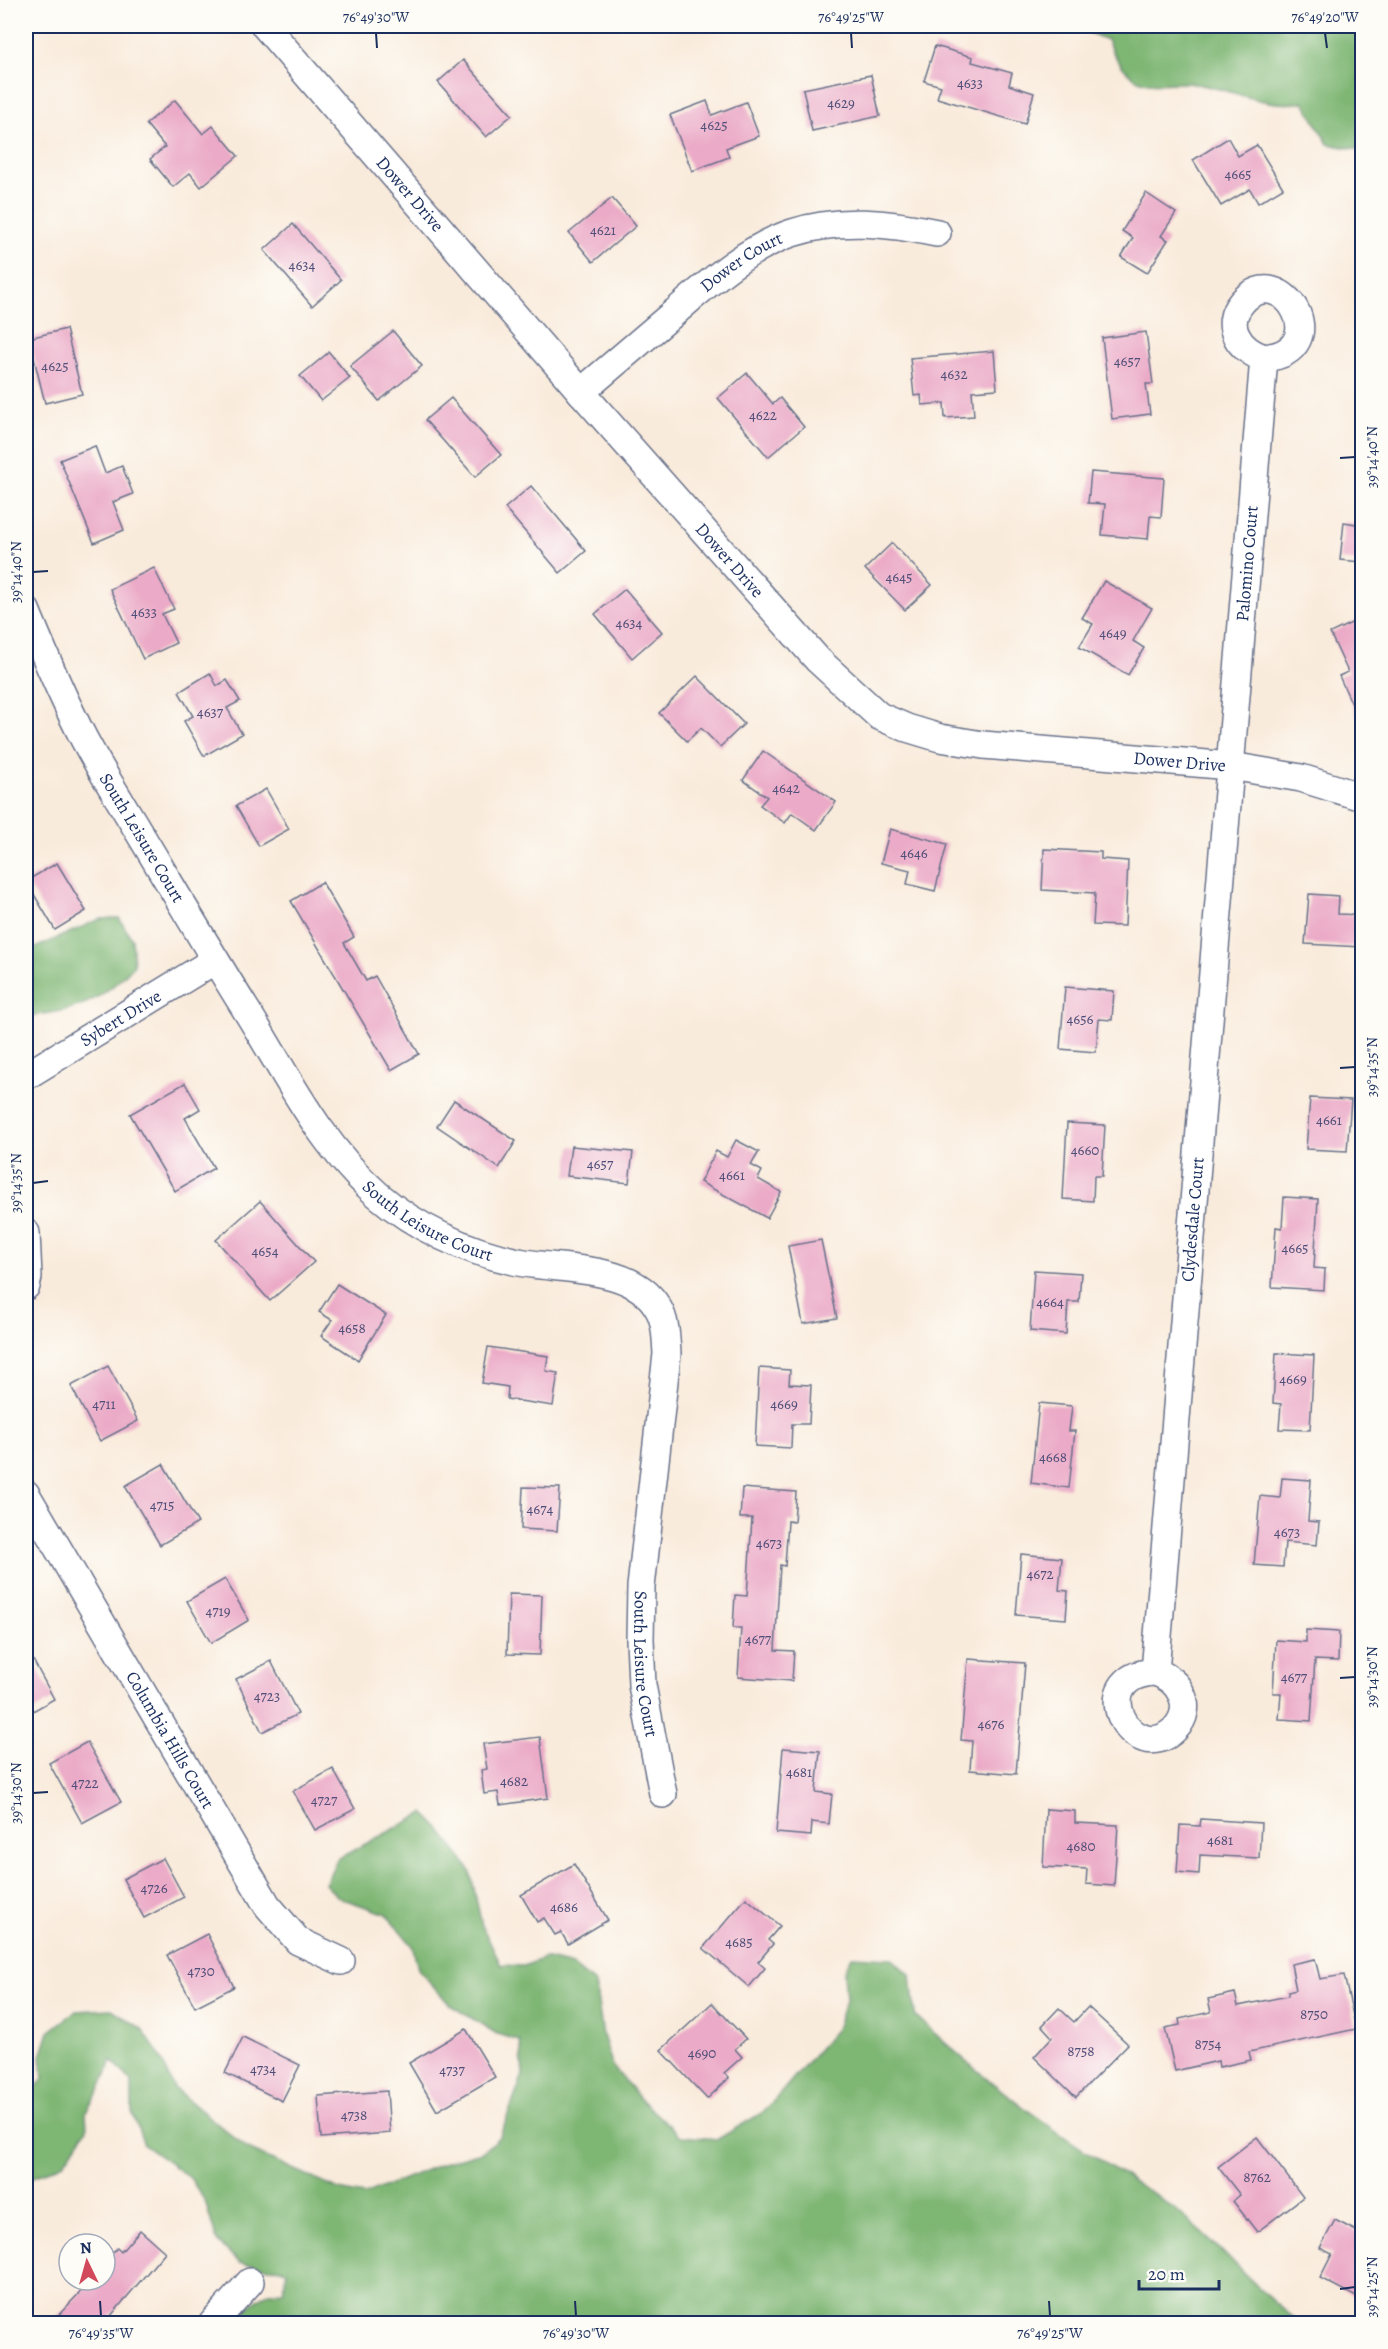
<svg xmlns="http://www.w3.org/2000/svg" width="1388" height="2349" viewBox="0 0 1388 2349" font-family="Alegreya,serif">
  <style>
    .forest { fill: #7eb673; stroke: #4c7268; stroke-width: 1.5 }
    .building { fill: #ebaac7 }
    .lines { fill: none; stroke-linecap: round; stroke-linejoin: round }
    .minor-casing { stroke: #69718a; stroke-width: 30 }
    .minor { stroke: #fff; stroke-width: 27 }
    .ticks { fill: none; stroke: #1b2f5e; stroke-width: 2 }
    .labels { text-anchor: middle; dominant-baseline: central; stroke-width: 4.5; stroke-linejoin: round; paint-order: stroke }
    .number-label { font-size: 15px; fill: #4f4e78 }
    .street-label { font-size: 18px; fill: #1b2f5e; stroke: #fdfcf7 }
    .neatline { fill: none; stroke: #1b2f5e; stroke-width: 2 }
    .ticks-label { font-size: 15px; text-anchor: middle; fill: #1b2f5e }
  </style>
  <rect width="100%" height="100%" fill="#fdfcf7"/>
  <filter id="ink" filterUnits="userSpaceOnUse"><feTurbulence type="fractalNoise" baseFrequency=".0167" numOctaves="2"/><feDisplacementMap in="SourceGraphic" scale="12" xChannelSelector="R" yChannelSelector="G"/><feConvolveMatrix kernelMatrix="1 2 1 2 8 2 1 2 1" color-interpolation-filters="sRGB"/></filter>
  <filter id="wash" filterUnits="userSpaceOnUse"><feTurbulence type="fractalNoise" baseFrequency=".008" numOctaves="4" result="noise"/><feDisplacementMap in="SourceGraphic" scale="24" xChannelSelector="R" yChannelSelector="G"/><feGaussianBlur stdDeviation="1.35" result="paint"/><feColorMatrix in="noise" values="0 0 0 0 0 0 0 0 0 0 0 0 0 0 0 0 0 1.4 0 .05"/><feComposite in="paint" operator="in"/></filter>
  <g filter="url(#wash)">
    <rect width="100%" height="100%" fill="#f9ebdb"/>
    <!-- forest -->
    <g class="forest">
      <path d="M 1073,26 L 1362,26 L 1362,150 L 1328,144 L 1304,102 C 1263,110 1228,86 1187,83 C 1170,82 1149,88 1133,77 C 1120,67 1113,54 1107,40 Z"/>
      <path d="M 119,918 L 132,939 L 134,965 C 102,1002 75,1012 26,1016 L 26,952 L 100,919 Z"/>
      <path d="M 424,1813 L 439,1828 L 470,1870 L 482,1926 L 501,1965 L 524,1966 L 544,1958 L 572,1965 L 595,1984 L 603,2035 L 613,2067 L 642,2101 L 681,2136 L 718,2139 L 765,2111 L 836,2029 L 846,2000 L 844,1972 L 852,1956 L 890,1958 L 911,1975 L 915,2015 C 959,2057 1005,2095 1055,2130 C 1092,2157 1132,2179 1169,2205 C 1217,2240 1253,2289 1301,2323 L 225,2323 L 269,2292 L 283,2291 L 288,2270 L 240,2263 L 217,2241 L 205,2201 L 190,2178 L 144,2145 L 132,2112 L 132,2082 L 112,2060 L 100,2089 L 86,2112 L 87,2129 L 64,2163 L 29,2179 L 26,2184 L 26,2099 L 43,2079 L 41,2056 L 49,2032 L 76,2011 L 112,2009 L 141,2028 L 159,2054 L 174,2088 L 248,2149 L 339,2190 L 364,2195 L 446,2162 L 482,2152 L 500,2136 L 523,2075 L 520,2041 L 497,2034 L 450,2005 L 418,1969 L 412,1945 L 386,1914 L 338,1897 L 325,1884 L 337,1859 Z"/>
    </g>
    <g id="blocks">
      <!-- building -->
      <g class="building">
        <path d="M 935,46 L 973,57 L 972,62 L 1012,73 L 1009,85 L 1034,93 L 1025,124 L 937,98 L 941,86 L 924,81 Z"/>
        <path d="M 463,60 L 512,115 L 486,137 L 438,82 Z"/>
        <path d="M 871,75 L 880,116 L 812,131 L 803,89 Z"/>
        <path d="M 175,100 L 203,134 L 213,126 L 238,156 L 201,187 L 190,173 L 173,187 L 150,159 L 165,147 L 146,124 Z"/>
        <path d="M 707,101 L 712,115 L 746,102 L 759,136 L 726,148 L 729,157 L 692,171 L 670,115 Z"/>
        <path d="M 1228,138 L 1238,156 L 1257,145 L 1283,188 L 1258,203 L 1250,189 L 1221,206 L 1193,160 Z"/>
        <path d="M 1146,193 L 1176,213 L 1161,236 L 1168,240 L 1147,273 L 1121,257 L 1133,238 L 1122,231 Z"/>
        <path d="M 612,198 L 636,226 L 593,262 L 569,233 Z"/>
        <path d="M 293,224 L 341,280 L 312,306 L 264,250 Z"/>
        <path d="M 66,329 L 82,394 L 45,403 L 29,338 Z"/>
        <path d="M 393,331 L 422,366 L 379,401 L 350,366 Z"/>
        <path d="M 1146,332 L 1153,384 L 1146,384 L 1150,414 L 1112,419 L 1102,338 Z"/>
        <path d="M 994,351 L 997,389 L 972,391 L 974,416 L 945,418 L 944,403 L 922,405 L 921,395 L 914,396 L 910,358 Z"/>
        <path d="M 329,352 L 350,378 L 321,401 L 300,376 Z"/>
        <path d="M 747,373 L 773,404 L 780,398 L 804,427 L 768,457 L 718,398 Z"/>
        <path d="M 451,398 L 501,455 L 475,477 L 425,420 Z"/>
        <path d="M 95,446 L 105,473 L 122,466 L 133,494 L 113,502 L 124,530 L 94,543 L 60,460 Z"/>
        <path d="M 1091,472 L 1164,478 L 1161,517 L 1150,516 L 1148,539 L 1102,535 L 1105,504 L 1088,503 Z"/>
        <path d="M 531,486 L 586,551 L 560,573 L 505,508 Z"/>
        <path d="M 1344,522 L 1362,525 L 1362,562 L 1340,560 Z"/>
        <path d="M 892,543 L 932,585 L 905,610 L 865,569 Z"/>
        <path d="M 154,568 L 174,609 L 162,614 L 176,643 L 143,659 L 110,589 Z"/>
        <path d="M 1104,581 L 1152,608 L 1133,641 L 1144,648 L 1128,675 L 1079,647 L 1093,624 L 1082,618 Z"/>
        <path d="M 625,589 L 662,632 L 632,658 L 595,614 Z"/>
        <path d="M 1362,618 L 1362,726 L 1339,676 L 1348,672 L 1330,633 Z"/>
        <path d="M 210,673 L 217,686 L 227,680 L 240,701 L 227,708 L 242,734 L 204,756 L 184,721 L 193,716 L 179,692 Z"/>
        <path d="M 697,676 L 744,724 L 720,747 L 701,728 L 687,741 L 659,713 Z"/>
        <path d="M 763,751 L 836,802 L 816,830 L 792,813 L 785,823 L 760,805 L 767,797 L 743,780 Z"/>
        <path d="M 266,789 L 289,829 L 259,846 L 236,806 Z"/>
        <path d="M 890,829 L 947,844 L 935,891 L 907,884 L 910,870 L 881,863 Z"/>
        <path d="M 1044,849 L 1101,852 L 1101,859 L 1128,861 L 1125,926 L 1093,925 L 1095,893 L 1042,890 Z"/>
        <path d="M 57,863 L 86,911 L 55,930 L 26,881 Z"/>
        <path d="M 322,882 L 354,937 L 344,943 L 366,981 L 375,976 L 419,1054 L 391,1070 L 291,901 Z"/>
        <path d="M 1309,894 L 1339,896 L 1338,914 L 1362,915 L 1362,947 L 1305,944 Z"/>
        <path d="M 1065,987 L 1114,991 L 1112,1020 L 1099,1019 L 1096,1052 L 1060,1049 Z"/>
        <path d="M 185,1083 L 200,1109 L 185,1118 L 214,1168 L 175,1191 L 130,1114 Z"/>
        <path d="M 1310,1098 L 1351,1100 L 1347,1151 L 1306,1149 Z"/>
        <path d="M 454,1100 L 516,1141 L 499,1168 L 437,1126 Z"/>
        <path d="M 1067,1123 L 1105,1125 L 1102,1176 L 1094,1176 L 1093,1201 L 1063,1199 Z"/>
        <path d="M 736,1140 L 759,1152 L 751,1165 L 762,1171 L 758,1179 L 781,1192 L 767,1218 L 700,1182 L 716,1151 L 727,1157 Z"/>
        <path d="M 571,1146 L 633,1152 L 629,1183 L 567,1176 Z"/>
        <path d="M 1284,1197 L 1318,1199 L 1314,1268 L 1325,1269 L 1324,1290 L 1272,1287 L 1276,1227 L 1282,1228 Z"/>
        <path d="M 260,1201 L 314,1262 L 270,1301 L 216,1240 Z"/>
        <path d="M 821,1240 L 837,1318 L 803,1324 L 788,1246 Z"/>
        <path d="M 1034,1270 L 1081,1273 L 1079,1302 L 1068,1302 L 1066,1334 L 1030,1331 Z"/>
        <path d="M 337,1284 L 386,1315 L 358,1360 L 321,1336 L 332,1320 L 319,1312 Z"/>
        <path d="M 488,1347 L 548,1356 L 546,1371 L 558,1373 L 553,1406 L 507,1399 L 508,1387 L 482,1383 Z"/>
        <path d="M 1276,1353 L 1314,1355 L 1310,1430 L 1279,1429 L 1281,1404 L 1273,1403 Z"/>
        <path d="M 108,1366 L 138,1421 L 100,1441 L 71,1386 Z"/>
        <path d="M 759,1368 L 790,1370 L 789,1384 L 811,1385 L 809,1424 L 792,1424 L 791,1448 L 755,1446 Z"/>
        <path d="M 1039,1403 L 1072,1406 L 1069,1431 L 1075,1431 L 1069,1488 L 1031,1483 Z"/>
        <path d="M 163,1464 L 198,1523 L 160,1545 L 125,1486 Z"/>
        <path d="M 1282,1478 L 1311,1480 L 1308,1521 L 1319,1522 L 1317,1545 L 1285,1542 L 1283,1567 L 1254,1565 L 1260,1496 L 1280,1498 Z"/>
        <path d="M 523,1487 L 560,1488 L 557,1531 L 521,1529 Z"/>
        <path d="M 742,1488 L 796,1492 L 794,1522 L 788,1521 L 785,1566 L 780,1565 L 775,1650 L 794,1651 L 792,1681 L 738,1677 L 741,1628 L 733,1628 L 735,1595 L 747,1596 L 752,1518 L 740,1518 Z"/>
        <path d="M 1021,1554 L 1062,1558 L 1059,1590 L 1068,1591 L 1066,1619 L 1016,1615 Z"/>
        <path d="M 225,1579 L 249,1620 L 211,1643 L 187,1601 Z"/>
        <path d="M 509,1594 L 542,1595 L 540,1655 L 507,1654 Z"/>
        <path d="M 1306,1630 L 1339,1632 L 1338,1661 L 1315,1660 L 1311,1721 L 1279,1719 L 1281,1693 L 1273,1693 L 1276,1640 L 1306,1642 Z"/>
        <path d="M 26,1647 L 54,1699 L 26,1715 Z"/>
        <path d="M 968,1659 L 1025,1663 L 1016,1774 L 970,1770 L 972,1741 L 961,1740 Z"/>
        <path d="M 271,1661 L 298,1714 L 262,1732 L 236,1679 Z"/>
        <path d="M 540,1737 L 548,1798 L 500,1805 L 498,1792 L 484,1794 L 481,1770 L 487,1769 L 483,1744 Z"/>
        <path d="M 87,1742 L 121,1802 L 82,1823 L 49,1763 Z"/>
        <path d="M 783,1748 L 820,1751 L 816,1792 L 832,1794 L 829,1824 L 812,1822 L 811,1836 L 776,1833 Z"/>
        <path d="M 333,1769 L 355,1809 L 315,1830 L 293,1791 Z"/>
        <path d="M 1046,1809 L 1075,1811 L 1075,1823 L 1118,1825 L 1114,1886 L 1086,1884 L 1087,1869 L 1043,1867 Z"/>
        <path d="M 1201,1819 L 1261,1823 L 1259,1858 L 1200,1855 L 1199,1874 L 1177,1872 L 1180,1825 L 1200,1826 Z"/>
        <path d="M 163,1858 L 184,1897 L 144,1918 L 123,1879 Z"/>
        <path d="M 574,1864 L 608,1920 L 568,1944 L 561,1932 L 555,1935 L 544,1918 L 537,1922 L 521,1895 Z"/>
        <path d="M 746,1898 L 780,1926 L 768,1940 L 773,1944 L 758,1962 L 765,1968 L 749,1987 L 703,1948 Z"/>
        <path d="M 207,1934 L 234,1987 L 195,2007 L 167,1955 Z"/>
        <path d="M 1315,1959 L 1320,1979 L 1344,1975 L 1356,2029 L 1249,2052 L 1251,2060 L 1219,2067 L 1218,2061 L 1175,2071 L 1165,2028 L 1180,2025 L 1179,2019 L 1211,2012 L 1208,1999 L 1235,1993 L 1238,2006 L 1288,1996 L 1288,1992 L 1296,1990 L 1291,1964 Z"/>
        <path d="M 712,2003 L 746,2039 L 735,2049 L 742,2057 L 724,2073 L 729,2078 L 707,2099 L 661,2050 Z"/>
        <path d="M 1088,2007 L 1128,2044 L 1076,2097 L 1034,2057 L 1052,2037 L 1042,2026 L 1059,2008 L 1074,2022 Z"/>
        <path d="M 466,2029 L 495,2077 L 437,2111 L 409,2063 Z"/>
        <path d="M 243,2037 L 300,2065 L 282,2101 L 225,2073 Z"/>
        <path d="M 387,2091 L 390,2133 L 321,2138 L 318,2096 Z"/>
        <path d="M 1257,2137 L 1303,2197 L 1257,2232 L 1233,2201 L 1240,2195 L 1218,2167 Z"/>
        <path d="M 1335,2220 L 1362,2234 L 1362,2300 L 1320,2278 L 1332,2254 L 1320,2248 Z"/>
        <path d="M 140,2230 L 165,2252 L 104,2324 L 50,2324 L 89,2283 L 89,2280 L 105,2280 L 105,2261 L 117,2248 L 121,2252 Z"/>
      </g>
    </g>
  </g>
  <g filter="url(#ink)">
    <use href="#blocks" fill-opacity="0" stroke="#69718a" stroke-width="1.5"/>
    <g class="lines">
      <!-- minor casing -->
      <g class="minor-casing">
        <g id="minor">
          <path id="s1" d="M 265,26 L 581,392 L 818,660 L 879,716 L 907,728 L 940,738 L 983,745 L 1231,766 L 1301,778 L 1362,797"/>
          <path id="s2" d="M 581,392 C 613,365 644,338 675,312 C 711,281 747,248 792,233 C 839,217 890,223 937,233"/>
          <path id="s3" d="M 26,610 C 44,654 62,697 84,739 C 101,771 121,802 140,834 C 176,894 211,954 248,1013 C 287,1076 321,1146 378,1195 C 415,1227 466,1251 514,1261 C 557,1271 633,1263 658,1308 C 666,1321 666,1339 667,1354 L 641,1587 L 640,1639 L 642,1685 L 663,1794"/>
          <path id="s4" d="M 26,1076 L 215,960"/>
          <path d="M 26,1233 L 28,1277 L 26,1286"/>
          <path id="s5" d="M 26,1494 L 267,1905 L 298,1941 L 341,1961"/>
          <path id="s6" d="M 1155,1672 C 1179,1679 1196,1707 1175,1729 C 1133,1771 1082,1676 1155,1672 L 1264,358 C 1337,351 1282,257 1242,302 C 1222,325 1239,350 1264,358"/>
          <path d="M 212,2324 L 250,2282"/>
        </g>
      </g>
      <!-- minor -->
      <use href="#minor" class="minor"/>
    </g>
  </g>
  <!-- ticks -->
  <path class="ticks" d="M 376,33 L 377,48M 851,33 L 852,48M 1325,33 L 1327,48M 1340,458 L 1355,457M 33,572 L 48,571M 1340,1068 L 1355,1067M 33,1183 L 48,1181M 1340,1678 L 1355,1677M 33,1793 L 48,1792M 1340,2289 L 1355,2287M 100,2301 L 101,2316M 575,2301 L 576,2316M 1049,2301 L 1050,2316"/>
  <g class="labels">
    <!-- number labels -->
    <g class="number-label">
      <text x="970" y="83">4633</text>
      <text x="841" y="103">4629</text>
      <text x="714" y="125">4625</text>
      <text x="1238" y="174">4665</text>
      <text x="603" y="230">4621</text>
      <text x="302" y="265">4634</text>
      <text x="1127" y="361">4657</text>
      <text x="55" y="366">4625</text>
      <text x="954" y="374">4632</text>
      <text x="763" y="415">4622</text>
      <text x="899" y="577">4645</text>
      <text x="144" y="612">4633</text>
      <text x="629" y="623">4634</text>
      <text x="1113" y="633">4649</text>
      <text x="210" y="712">4637</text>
      <text x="786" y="788">4642</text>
      <text x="914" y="853">4646</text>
      <text x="1080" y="1019">4656</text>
      <text x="1329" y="1120">4661</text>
      <text x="1085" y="1150">4660</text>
      <text x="600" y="1164">4657</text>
      <text x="732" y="1175">4661</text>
      <text x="1295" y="1248">4665</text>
      <text x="265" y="1251">4654</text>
      <text x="1050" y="1302">4664</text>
      <text x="352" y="1328">4658</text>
      <text x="1293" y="1379">4669</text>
      <text x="104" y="1404">4711</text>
      <text x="784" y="1404">4669</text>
      <text x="1053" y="1457">4668</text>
      <text x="162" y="1505">4715</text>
      <text x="540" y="1509">4674</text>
      <text x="1287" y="1532">4673</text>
      <text x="769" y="1543">4673</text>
      <text x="1040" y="1574">4672</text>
      <text x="218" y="1611">4719</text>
      <text x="758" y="1639">4677</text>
      <text x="1294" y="1677">4677</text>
      <text x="267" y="1696">4723</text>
      <text x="991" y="1724">4676</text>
      <text x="799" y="1772">4681</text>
      <text x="514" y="1781">4682</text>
      <text x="85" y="1783">4722</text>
      <text x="324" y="1800">4727</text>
      <text x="1220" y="1840">4681</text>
      <text x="1081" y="1846">4680</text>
      <text x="154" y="1888">4726</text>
      <text x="564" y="1907">4686</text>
      <text x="739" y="1942">4685</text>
      <text x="201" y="1971">4730</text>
      <text x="1314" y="2014">8750</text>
      <text x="1208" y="2044">8754</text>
      <text x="1081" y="2051">8758</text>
      <text x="702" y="2053">4690</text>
      <text x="263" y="2069">4734</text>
      <text x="452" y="2070">4737</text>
      <text x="354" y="2115">4738</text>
      <text x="1257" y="2177">8762</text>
    </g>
    <!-- street labels -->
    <g class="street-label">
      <text stroke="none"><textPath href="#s1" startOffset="222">Dower Drive</textPath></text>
      <text stroke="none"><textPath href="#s2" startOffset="207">Dower Court</textPath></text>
      <text stroke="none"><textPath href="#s1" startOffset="708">Dower Drive</textPath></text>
      <text stroke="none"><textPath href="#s6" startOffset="1320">Palomino Court</textPath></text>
      <text stroke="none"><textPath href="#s1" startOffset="1230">Dower Drive</textPath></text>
      <text stroke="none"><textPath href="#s3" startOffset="256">South Leisure Court</textPath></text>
      <text stroke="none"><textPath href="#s4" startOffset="111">Sybert Drive</textPath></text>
      <text stroke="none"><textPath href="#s3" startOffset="742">South Leisure Court</textPath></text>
      <text stroke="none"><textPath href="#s6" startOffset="662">Clydesdale Court</textPath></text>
      <text stroke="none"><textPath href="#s3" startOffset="1354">South Leisure Court</textPath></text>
      <text stroke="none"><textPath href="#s5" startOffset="285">Columbia Hills Court</textPath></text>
    </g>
  </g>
  <!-- margin -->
  <rect width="1388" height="2349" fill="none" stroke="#fdfcf7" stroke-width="66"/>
  <!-- north arrow -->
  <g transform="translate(87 2262) rotate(355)"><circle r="28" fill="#fdfcf7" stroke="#a3aaba" stroke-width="1.5"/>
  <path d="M0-4.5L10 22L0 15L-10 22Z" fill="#d1495b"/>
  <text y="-9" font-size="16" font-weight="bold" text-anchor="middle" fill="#1b2f5e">N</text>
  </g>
  <!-- scale -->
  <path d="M1139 2280v9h80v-9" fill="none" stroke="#1b2f5e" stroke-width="3"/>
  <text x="1148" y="2280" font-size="18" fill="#1b2f5e" stroke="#fdfcf7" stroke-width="4.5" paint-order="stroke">20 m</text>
  <rect x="33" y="33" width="1322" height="2283" class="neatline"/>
  <g class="ticks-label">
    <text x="376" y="22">76°49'30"W</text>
    <text x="851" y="22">76°49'25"W</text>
    <text x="1325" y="22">76°49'20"W</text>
    <text transform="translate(1372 457) rotate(-90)" y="5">39°14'40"N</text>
    <text transform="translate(16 572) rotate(-90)" y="5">39°14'40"N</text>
    <text transform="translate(1372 1067) rotate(-90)" y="5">39°14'35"N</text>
    <text transform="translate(16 1183) rotate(-90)" y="5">39°14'35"N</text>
    <text transform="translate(1372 1677) rotate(-90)" y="5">39°14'30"N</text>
    <text transform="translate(16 1793) rotate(-90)" y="5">39°14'30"N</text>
    <text transform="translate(1372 2287) rotate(-90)" y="5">39°14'25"N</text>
    <text x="101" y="2338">76°49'35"W</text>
    <text x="576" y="2338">76°49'30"W</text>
    <text x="1050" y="2338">76°49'25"W</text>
  </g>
</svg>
